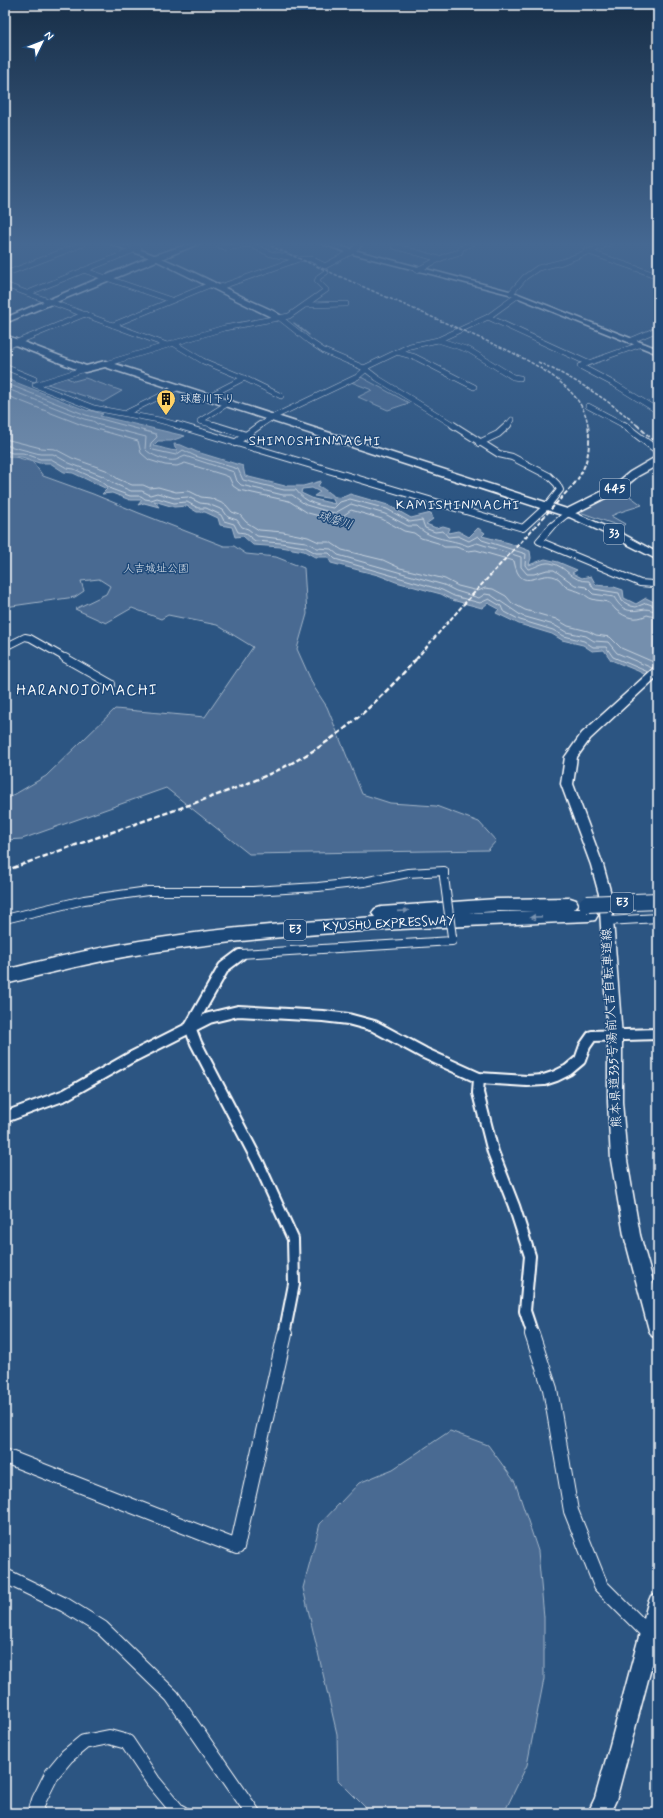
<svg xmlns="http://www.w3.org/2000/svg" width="663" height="1818" viewBox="0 0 663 1818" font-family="Mynerve,'Klee One',sans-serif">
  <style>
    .green { fill: #486b92; stroke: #a4b5c8 }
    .water { fill: #748fad; stroke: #acbcce; fill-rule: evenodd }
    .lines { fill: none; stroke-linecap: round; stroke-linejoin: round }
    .shore { stroke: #c7d2de; stroke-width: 1 }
    .stream { stroke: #acbcce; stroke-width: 1.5 }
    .street-far4-casing { stroke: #fff; stroke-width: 6 }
    .street-far3-casing { stroke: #fff; stroke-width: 8 }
    .street-far2-casing { stroke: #fff; stroke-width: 10 }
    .street-far1-casing { stroke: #fff; stroke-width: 14 }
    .street-casing { stroke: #fff; stroke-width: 16 }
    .secondary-casing { stroke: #fff; stroke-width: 3 }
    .primary-casing { stroke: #fff; stroke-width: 3 }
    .highway-casing { stroke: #fff; stroke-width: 3 }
    .street-far4 { stroke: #1f4a7a; stroke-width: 5 }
    .street-far3 { stroke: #1f4a7a; stroke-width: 6 }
    .street-far2 { stroke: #1f4a7a; stroke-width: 8 }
    .street-far1 { stroke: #1f4a7a; stroke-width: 10 }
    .street { stroke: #1f4a7a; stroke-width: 14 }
    .secondary { fill: #1f4a7a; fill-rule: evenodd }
    .primary { fill: #1f4a7a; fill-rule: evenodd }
    .highway { fill: #1f4a7a; fill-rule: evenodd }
    .rail-far2 { stroke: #fff; stroke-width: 1.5; stroke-dasharray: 3.5 1.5; stroke-linecap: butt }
    .rail-far1 { stroke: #fff; stroke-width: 2; stroke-dasharray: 4.5 2; stroke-linecap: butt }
    .rail { stroke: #fff; stroke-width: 2.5; stroke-dasharray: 5.5 2.5; stroke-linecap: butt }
    .street-bridge-casing { stroke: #fff; stroke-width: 10; stroke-linecap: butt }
    .highway-bridge-casing { stroke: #fff; stroke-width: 18; stroke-linecap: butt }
    .street-bridge { stroke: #1f4a7a; stroke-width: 8 }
    .highway-bridge { stroke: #1f4a7a; stroke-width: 16 }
    .oneway { fill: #7992af }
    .labels { text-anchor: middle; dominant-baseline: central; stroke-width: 3; stroke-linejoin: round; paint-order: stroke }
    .far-poi-label { font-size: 11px; fill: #fff; stroke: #1f4a7a; text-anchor: start }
    .far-park-label { font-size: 11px; fill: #dae1e9; stroke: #1f4a7a }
    .shield { fill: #1f4a7a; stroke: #bcc9d7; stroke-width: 1 }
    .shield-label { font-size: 12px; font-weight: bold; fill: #fff }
    .far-water-label { font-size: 12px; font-style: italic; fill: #d5dde6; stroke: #1f4a7a }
    .far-quarter-label { font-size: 13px; letter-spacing: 1px; fill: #fff; stroke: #1f4a7a }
    .street-label { font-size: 13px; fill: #fff; stroke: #1f4a7a }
    .quarter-label { font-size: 15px; letter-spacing: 1px; fill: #fff; stroke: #1f4a7a }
  </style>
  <rect width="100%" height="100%" fill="#2c5582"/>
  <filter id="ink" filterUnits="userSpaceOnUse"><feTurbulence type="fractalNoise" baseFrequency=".025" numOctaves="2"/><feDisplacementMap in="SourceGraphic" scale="8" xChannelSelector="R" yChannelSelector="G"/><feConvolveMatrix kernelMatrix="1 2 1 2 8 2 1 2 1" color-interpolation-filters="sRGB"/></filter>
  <g filter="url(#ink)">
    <!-- green -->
    <g class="green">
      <path d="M 65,377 L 74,381 L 85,378 L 122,391 L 103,402 L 47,384 Z"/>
      <path d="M 361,377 L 409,403 L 388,410 L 358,397 L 372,390 L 351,382 Z"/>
      <path d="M 5,454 L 33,462 L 43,476 L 93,494 L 139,513 L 224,546 L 234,546 L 246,554 L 276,557 L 304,568 L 307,614 L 297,649 L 314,687 L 327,707 L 362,794 L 390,803 L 436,806 L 479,822 L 496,841 L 488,850 L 249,854 L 166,788 L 22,839 L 5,840 L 5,800 L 46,776 L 115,709 L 205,717 L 253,647 L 217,625 L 168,615 L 161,619 L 132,608 L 106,623 L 75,609 L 106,594 L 110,586 L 99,579 L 81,581 L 84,591 L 75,597 L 5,607 Z"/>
      <path d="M 616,491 L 631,497 L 642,505 C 631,509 621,511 611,516 L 625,524 L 622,527 L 577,511 Z"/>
      <path d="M 450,1431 L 488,1445 L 515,1482 L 538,1551 L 544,1617 L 544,1679 L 527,1765 L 504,1813 L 371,1813 L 338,1780 L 337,1734 L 303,1588 L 320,1524 L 359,1483 L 393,1469 Z"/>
    </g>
    <!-- water -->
    <path class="water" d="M 5,378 L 88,411 L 89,410 L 103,414 L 100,416 L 185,436 L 171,441 L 158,441 L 153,446 C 162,447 169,451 178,451 L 175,448 L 174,444 L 181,445 L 197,452 L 243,466 L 245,476 L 285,486 L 303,486 L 321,481 L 318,486 C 332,492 333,503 350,494 L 388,505 L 411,518 L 431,513 L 433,519 L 426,524 L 436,528 L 443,526 L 450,528 L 448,533 L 458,531 L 469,537 L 478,528 L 485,533 L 482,536 L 509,543 L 530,551 L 531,558 L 529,565 L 545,559 L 558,562 L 577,570 L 572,573 L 582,578 L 591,576 L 596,585 L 614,587 L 623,590 L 624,598 L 636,604 L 646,598 L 658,604 L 658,681 L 638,671 L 611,660 L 604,650 L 592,651 L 583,645 L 562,640 L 552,634 L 519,624 L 496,613 L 499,609 L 488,603 L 482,608 L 452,600 L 441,594 L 396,582 L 378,575 L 331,563 L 328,557 L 315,557 L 304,551 L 281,547 L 253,545 L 243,536 L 235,537 L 232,527 L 220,525 L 218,518 L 205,512 L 197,512 L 187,506 L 174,507 L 154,501 L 159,507 L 144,503 L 138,505 L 142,500 L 130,500 L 112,493 L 102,494 L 107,489 L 73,473 L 64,472 L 50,463 L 39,463 L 22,457 L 10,457 L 5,454 ZM 312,488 L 320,492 L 314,496 L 333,499 L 335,504 L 314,499 L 301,493 L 302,489 Z"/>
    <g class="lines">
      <!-- shore -->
      <g class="shore">
        <path d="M 5,383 L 86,415 L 156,434 L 157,437 L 151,443 L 150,447 L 153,450 L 176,455 L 183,450 L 195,456 L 238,469 L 243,480 L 284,490 L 296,490 C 305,503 320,506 334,508 L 340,502 L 350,499 L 387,509 L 410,522 L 422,520 L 425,528 L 435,532 L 443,531 L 448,537 L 458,536 L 469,541 L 478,536 L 482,540 L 526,554 L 525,565 L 528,569 C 535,568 542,562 550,563 C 568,566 570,582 589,581 L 594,589 L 619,593 L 622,601 L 631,606 L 636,607 L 646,603 L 658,607"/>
        <path d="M 5,388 L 84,419 L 93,421 L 99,425 L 146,437 L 145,449 C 150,455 167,462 176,460 C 179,459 182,457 185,456 L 234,472 L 237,481 L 241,485 L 283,495 L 292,495 L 306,505 L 330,512 L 335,513 L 351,504 L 385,514 L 408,526 L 417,526 C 432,541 450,538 468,546 L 477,543 L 521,557 L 521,567 L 527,574 L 534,574 L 547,570 L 554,570 L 575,585 L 586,587 L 593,594 L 614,597 C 623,612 629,612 645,609 C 649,609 654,611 658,612"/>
        <path d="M 5,395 L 82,425 L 138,441 L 141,453 L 149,460 L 165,465 L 177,466 L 185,463 L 224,475 L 229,477 L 233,486 L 239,490 L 289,501 L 308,513 L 331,519 L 340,518 L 351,510 L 382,519 L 404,531 L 414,533 L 421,538 L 438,543 L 444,547 L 456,547 L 468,551 L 476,550 L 514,561 C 521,598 541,566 559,579 C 561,581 563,584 565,586 C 569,590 577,590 582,593 C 586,595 588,598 592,599 C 597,601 603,600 607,602 C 611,603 613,607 616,610 C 626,618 636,621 647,615 L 658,618"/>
        <path d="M 5,439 L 41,448 L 55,449 L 72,458 L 106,470 L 118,479 L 132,485 L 143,485 L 150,488 L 158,487 L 176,492 L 189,491 L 201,497 L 210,498 L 226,505 L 232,512 L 240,515 L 246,522 L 259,530 L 283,532 L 308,537 L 319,542 L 330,542 L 342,550 L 383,560 L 400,568 L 445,579 L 458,586 L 478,591 L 485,588 L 493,589 L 506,596 L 512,603 L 525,610 L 556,619 L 568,626 L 588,631 L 596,635 L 610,637 L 621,648 L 658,664"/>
        <path d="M 5,445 L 40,454 L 53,454 L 69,463 L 103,476 L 115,484 L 131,491 L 142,491 L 150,495 L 157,493 L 175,498 L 188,497 L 200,503 L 208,504 L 223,510 L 228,517 L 237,520 L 242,527 L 248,529 L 257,536 L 306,542 L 317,548 L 331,549 L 338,555 L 444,585 L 456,591 L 479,598 L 485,594 L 491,595 L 522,616 L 554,625 L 566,632 L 586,636 L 594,641 L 608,642 L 617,653 L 652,668"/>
        <path d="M 5,450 L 12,453 L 23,453 L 40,459 L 51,459 L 67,468 L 74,469 L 101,481 L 111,489 L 130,496 L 141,496 L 145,499 L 151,500 L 157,498 L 174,503 L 187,502 L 198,508 L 206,508 L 221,515 L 224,521 L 234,524 L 238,532 L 245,533 L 255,541 L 281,543 L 305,547 L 316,553 L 329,553 L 335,559 L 442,590 L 454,596 L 480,603 L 489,599 L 501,606 L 503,611 L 520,620 L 553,630 L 564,636 L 584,641 L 593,647 L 606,647 L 613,657 L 648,672"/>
      </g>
      <!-- stream -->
      <path class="stream" d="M 294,323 L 309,335"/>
      <!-- street-far4 casing -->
      <g class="street-far4-casing">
        <g id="street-far4">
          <path d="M 217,244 L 227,248 L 249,244 L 271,254 L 299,259"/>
          <path d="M 394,246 L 439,259"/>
          <path d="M 586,251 L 658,276"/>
          <path d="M 83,270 L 171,300"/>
          <path d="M 417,270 L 446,256 L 460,252 L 461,248 L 471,244"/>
          <path d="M 5,274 L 83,244"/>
          <path d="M 5,285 L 167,345"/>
          <path d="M 220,287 L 299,259 L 311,259 L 325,266 L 351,252 L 360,244"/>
          <path d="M 28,293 L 139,248 L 132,244"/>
          <path d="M 511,293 L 525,277 L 538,268 L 562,262 L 608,244"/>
          <path d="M 306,305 L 346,304"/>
          <path d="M 488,317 L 588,363"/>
          <path d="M 113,325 L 212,284"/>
          <path d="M 438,340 L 469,350 L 513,377 L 520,378"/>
          <path d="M 630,341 L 658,329"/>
          <path d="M 173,343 L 203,361 L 244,378 L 281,396"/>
          <path d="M 639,345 L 580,366 L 616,385 L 658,411"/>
          <path d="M 5,347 L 85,314"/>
          <path d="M 397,352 L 415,357 L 474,387"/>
          <path d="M 105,364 L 224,328 L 289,316 L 326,290 L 317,281 L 319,277 L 326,272"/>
          <path d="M 5,367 L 34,379"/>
          <path d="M 85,369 L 35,385 L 94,408 L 159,420 L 181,426"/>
          <path d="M 207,397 L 244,378"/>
          <path d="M 588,406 L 626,426"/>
          <path d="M 128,412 L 177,388"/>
          <path d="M 218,426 L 200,421 L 227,404"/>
          <path d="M 259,426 L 271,418 L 357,377 L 364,371 L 364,368 L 324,351 L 309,341 L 280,318"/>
          <path d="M 455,426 L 377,378 L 364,368 L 410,346 L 438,340 L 488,317 L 517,296"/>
          <path d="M 507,426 L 512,420"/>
        </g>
      </g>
      <!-- street-far3 casing -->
      <g class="street-far3-casing">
        <g id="street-far3">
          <path d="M 177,425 L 523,528 L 548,505 L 560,490 L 557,484 L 549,476 L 512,457 L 499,454 L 453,425"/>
          <path d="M 214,425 L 246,435"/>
          <path d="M 624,425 L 658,451"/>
          <path d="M 235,443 L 260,425"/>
          <path d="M 479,443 L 498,434 L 508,425"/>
          <path d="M 568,513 L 552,526 L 539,541 L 640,583 L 653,584"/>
          <path d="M 5,647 L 25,637 L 30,638 L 67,659"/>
        </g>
      </g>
      <!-- street-far2 casing -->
      <g class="street-far2-casing">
        <g id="street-far2">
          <path d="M 65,658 L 111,684"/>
          <path d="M 5,919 L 84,900 L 148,891 L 253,891 L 318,887 L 364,882 L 408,873 L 444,871 L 444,877"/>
          <path d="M 607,921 L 658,918"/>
          <path d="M 238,956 L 241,954 L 452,941 L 452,937"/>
        </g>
      </g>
      <!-- street-far1 casing -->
      <g class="street-far1-casing">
        <g id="street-far1">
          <path d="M 240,955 L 224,967 L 190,1027 L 196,1043 L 258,1162 L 293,1239 L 294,1284 L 284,1335"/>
          <path d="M 479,1078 L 478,1093 L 493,1152 L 514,1206 L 530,1256 L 525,1311 L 533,1335"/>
          <path d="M 5,1117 L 65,1095 L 130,1058 L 209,1018 L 238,1011 L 323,1016 L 348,1019 L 374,1026 L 424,1053 L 479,1078 L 527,1081 L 544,1080 L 556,1076 L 568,1070 L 580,1060 L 585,1046 L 592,1036 L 658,1034"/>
        </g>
      </g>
      <!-- street casing -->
      <g class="street-casing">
        <g id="street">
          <path d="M 532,1334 L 550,1389 L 571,1511 L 601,1586 L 649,1634"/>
          <path d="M 5,1456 L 237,1547 L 285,1334"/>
          <path d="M 5,1576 L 65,1605 L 102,1628 L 172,1696 L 253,1813"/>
          <path d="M 645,1656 L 658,1659"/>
          <path d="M 35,1813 L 39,1800 L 52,1774 L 67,1756 L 84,1742 L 109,1737 L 127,1742 L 153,1781 L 178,1811 L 182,1813"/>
        </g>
      </g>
      <!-- secondary casing -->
      <g class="secondary-casing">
        <g id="secondary">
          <path d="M 111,244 C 136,241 223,287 249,300 C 259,305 275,310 284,318 L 277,320 L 153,259 Z"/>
          <path d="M 323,244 L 331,244 L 513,292 L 658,349 L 658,354 L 509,294 L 349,253 Z"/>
          <path d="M 658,667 L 658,676 L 590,739 L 577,757 L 573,784 L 603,865 L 611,894 L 622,1037 L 622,1102 L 627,1160 L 640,1235 L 658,1299 L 658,1338 L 652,1336 L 649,1330 L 624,1235 L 611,1160 L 608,1102 L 608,1037 L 599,894 L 591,865 L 561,784 L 565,757 L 582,733 L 654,668 Z"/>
          <path d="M 658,1593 L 658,1642 L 616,1800 L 610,1813 L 588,1813 L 595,1798 L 610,1745 L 648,1603 L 651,1596 Z"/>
        </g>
      </g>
      <!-- primary casing -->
      <g class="primary-casing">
        <g id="primary">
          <path d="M 189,244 L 198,244 L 5,323 L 5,318 L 152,256 Z"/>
          <path d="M 568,510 L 623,534 L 658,553 L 658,560 L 615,538 L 565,515 L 563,513 Z"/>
        </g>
      </g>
      <!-- highway casing -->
      <g class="highway-casing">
        <g id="highway">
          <path d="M 5,335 L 86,366 L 105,361 L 109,362 L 567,509 L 613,486 L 630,472 L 654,458 L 658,457 L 658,465 L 638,476 L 621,490 L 568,517 L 105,367 L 85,372 L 81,371 L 5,341 Z"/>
          <path d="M 570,898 L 576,900 L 578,904 L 576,908 L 573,909 L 589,909 L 595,910 L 598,915 L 595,920 L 589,921 C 446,927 303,930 161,951 C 109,958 57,971 5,984 L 5,970 C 56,957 108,945 160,938 C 231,927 303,922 375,917 L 372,913 L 375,909 L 381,907 L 497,899 ZM 497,911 L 534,911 L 469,913 Z"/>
        </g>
      </g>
      <!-- street-far4 -->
      <use href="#street-far4" class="street-far4"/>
      <!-- street-far3 -->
      <use href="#street-far3" class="street-far3"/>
      <!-- street-far2 -->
      <use href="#street-far2" class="street-far2"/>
      <!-- street-far1 -->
      <use href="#street-far1" class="street-far1"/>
      <!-- street -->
      <use href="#street" class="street"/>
      <!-- secondary -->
      <use href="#secondary" class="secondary"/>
      <!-- primary -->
      <use href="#primary" class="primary"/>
      <!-- highway -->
      <use href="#highway" class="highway"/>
      <!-- rail-far2 -->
      <g class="rail-far2">
        <path d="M 266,244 L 507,350 C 537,365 584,389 588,426"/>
        <path d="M 538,362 C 575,379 608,399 638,426"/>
      </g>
      <!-- rail-far1 -->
      <g class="rail-far1">
        <path d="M 637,425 L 658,445"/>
        <path d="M 416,659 L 463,605 L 575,483 C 588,465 591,447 588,425"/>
      </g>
      <!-- rail -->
      <path class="rail" d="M 5,871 C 63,849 121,829 178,809 C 222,793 266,779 306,755 C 349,730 384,695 417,658"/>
      <!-- street-bridge casing -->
      <g class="street-bridge-casing">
        <path id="street-bridge" d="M 444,877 L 452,937"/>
      </g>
      <!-- highway-bridge casing -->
      <g class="highway-bridge-casing">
        <path id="highway-bridge" d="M 587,904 L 658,901"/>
      </g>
      <!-- street-bridge -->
      <use href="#street-bridge" class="street-bridge"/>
      <!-- highway-bridge -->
      <use href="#highway-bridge" class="highway-bridge"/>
    </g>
    <!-- one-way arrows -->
    <defs><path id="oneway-solid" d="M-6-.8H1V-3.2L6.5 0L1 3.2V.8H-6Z"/></defs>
    <g class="oneway">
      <use href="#oneway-solid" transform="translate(403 911) rotate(-4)"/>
      <use href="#oneway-solid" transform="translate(536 917) rotate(177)"/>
    </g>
  </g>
  <!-- sky -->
  <linearGradient id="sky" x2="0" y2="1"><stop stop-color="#182f48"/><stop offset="0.49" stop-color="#456892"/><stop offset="1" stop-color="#456892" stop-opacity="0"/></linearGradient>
  <rect width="663" height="498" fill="url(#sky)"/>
  <!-- icons -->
  <defs>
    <g id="building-pin" transform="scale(1)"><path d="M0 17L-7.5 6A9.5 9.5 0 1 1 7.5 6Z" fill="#ffd166" stroke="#1f4a7a"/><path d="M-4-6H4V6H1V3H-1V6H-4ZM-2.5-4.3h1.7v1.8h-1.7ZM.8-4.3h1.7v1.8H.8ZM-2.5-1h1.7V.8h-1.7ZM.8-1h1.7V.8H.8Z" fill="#111"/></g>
  </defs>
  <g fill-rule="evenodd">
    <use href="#building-pin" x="166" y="399"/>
  </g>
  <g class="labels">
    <!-- far-poi labels -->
    <g class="far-poi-label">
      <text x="180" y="399">球磨川下り</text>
    </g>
    <!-- far-park labels -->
    <g class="far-park-label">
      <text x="156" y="569">人吉城址公園</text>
    </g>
    <!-- shield labels -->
    <g class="shield">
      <rect x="600" y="479" width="30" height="20" rx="3"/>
      <rect x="604" y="524" width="20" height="20" rx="3"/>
      <rect x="611" y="893" width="22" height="20" rx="3"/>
      <rect x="284" y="920" width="22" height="20" rx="3"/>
    </g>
    <g class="shield-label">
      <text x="615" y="489">445</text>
      <text x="614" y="534">33</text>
      <text x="622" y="903">E3</text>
      <text x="295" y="930">E3</text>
    </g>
    <!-- far-water labels -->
    <g class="far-water-label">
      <text transform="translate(335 521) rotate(17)">球磨川</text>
    </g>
    <!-- far-quarter labels -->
    <g class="far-quarter-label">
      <text x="315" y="441">SHIMOSHINMACHI</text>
      <text x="458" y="505">KAMISHINMACHI</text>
    </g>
    <!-- street labels -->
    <g class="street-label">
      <text transform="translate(389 924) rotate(-3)">KYUSHU EXPRESSWAY</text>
      <text transform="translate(612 1028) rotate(-93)">熊本県道335号湯前人吉自転車道線</text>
    </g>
    <!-- quarter labels -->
    <g class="quarter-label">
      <text x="87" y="691">HARANOJOMACHI</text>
    </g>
  </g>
  <!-- margin -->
  <rect width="663" height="1818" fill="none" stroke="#1f4a7a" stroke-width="20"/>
  <rect x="10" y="10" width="643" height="1798" fill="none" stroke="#fff" stroke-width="1.5" filter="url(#ink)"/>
  <!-- north arrow -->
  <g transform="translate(42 42) rotate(47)" stroke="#1f4a7a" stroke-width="3" paint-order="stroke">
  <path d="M0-3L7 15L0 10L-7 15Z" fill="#ffffff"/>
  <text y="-6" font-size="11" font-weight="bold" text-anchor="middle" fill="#ffffff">N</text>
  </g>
</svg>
